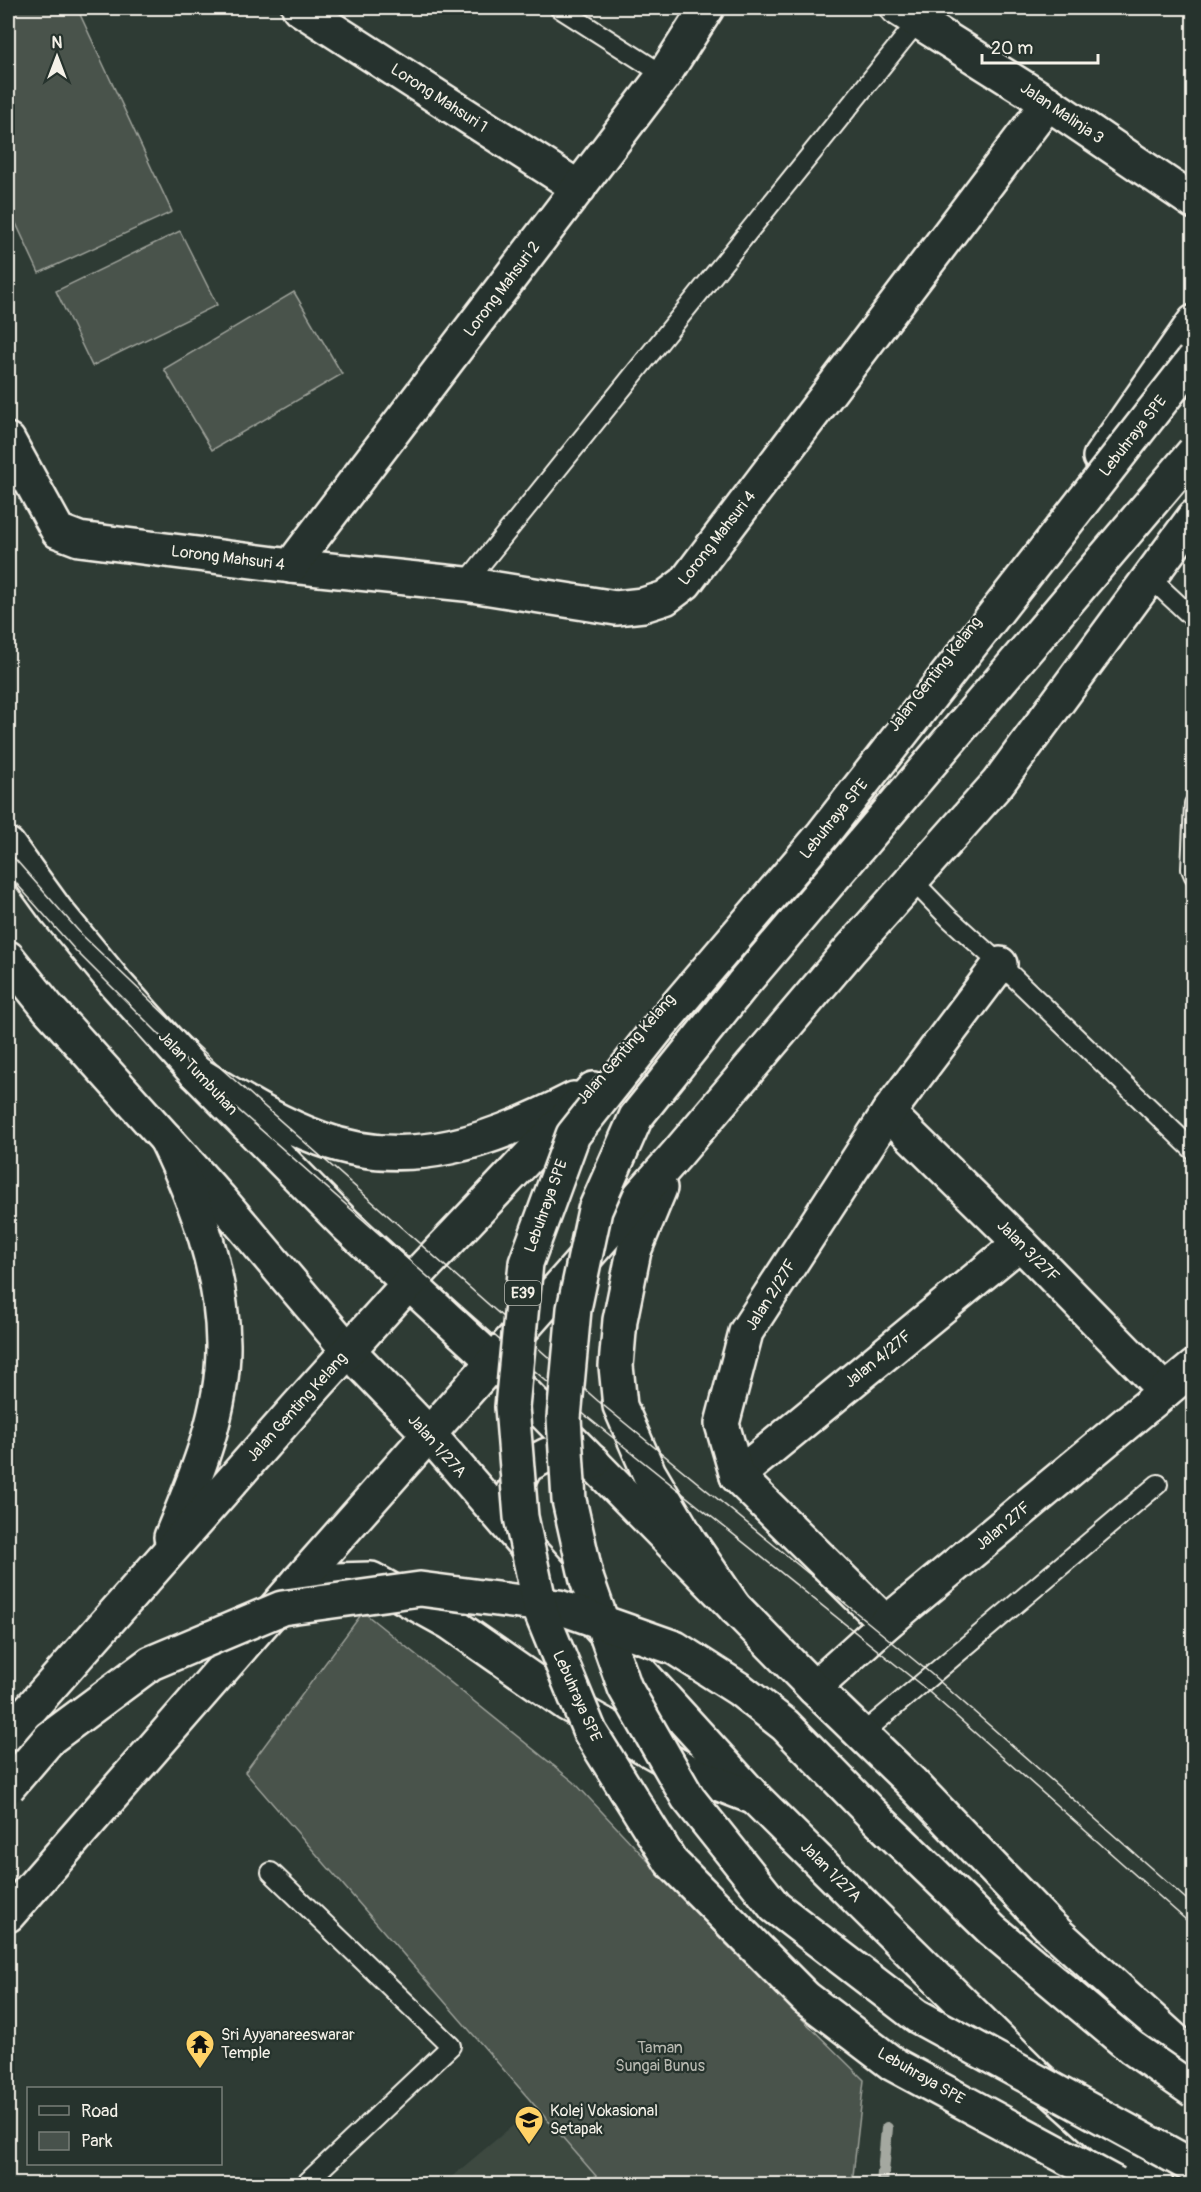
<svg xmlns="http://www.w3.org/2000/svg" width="1201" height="2192" viewBox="0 0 1201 2192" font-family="Pangolin,sans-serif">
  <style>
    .built { fill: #3c4841 }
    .green { fill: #48524c; stroke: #9ea29a; stroke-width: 1.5 }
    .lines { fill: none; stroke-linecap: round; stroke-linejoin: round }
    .stream { stroke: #a4a8a0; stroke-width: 12 }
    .service-casing { stroke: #f4f1e8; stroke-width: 22 }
    .minor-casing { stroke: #f4f1e8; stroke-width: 38 }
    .secondary-casing { stroke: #f4f1e8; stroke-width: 38 }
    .primary-casing { stroke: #f4f1e8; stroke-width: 38 }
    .service { stroke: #26332d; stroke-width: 18 }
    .minor { stroke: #26332d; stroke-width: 33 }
    .secondary { stroke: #26332d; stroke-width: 33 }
    .primary { stroke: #26332d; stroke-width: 33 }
    .tram { stroke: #f4f1e8; stroke-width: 1.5 }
    .motorway-bridge-casing { stroke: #f4f1e8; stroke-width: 38; stroke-linecap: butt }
    .motorway-bridge { stroke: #26332d; stroke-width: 33 }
    .labels { text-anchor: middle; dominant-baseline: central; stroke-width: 4.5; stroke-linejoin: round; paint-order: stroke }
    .shield { fill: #26332d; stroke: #b6b8b0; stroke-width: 1.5 }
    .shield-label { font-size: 15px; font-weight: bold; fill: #f4f1e8 }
    .street-label { font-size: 16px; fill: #f4f1e8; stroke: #26332d }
    .poi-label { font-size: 16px; fill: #f4f1e8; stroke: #26332d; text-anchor: start }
    .park-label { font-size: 16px; fill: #b8b9b1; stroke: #26332d }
  </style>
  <rect width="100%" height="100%" fill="#2e3b34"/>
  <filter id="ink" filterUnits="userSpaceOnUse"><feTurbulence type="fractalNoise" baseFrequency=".0167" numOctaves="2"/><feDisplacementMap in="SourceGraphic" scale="12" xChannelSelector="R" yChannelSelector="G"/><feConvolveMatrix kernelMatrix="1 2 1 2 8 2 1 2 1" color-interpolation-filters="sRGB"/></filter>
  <g filter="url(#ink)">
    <!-- built -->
    <path class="built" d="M 535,2107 L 603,2184 L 443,2184 Z"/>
    <!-- green -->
    <g class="green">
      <path d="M 8,8 L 77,8 L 172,212 L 39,273 L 8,206 Z"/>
      <path d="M 180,231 L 217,305 L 92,366 L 56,291 Z"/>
      <path d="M 294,292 L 342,374 L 212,450 L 164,369 Z"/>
      <path d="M 363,1612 L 574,1782 L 724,1942 L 864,2080 L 852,2184 L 603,2184 L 245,1772 Z"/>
    </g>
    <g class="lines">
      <!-- stream -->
      <path class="stream" d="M 882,2184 L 887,2128"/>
      <!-- service casing -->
      <g class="service-casing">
        <g id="service">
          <path d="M 559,8 L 664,75"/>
          <path d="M 1149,577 L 1194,619"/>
          <path d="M 465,584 L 918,21"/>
          <path d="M 1194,804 L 1191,869 L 1194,876"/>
          <path d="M 912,880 L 949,918 L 1000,964 L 1194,1151"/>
          <path d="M 862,1734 L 1158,1484"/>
          <path d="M 271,1872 L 451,2046 L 305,2184"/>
        </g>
      </g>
      <!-- minor casing -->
      <g class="minor-casing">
        <g id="minor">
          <path d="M 299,8 L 579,188"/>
          <path d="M 897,8 L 1048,103 L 1194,202"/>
          <path d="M 8,440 L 58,531 L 79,539 L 291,566 L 465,584 L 616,608 L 643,605 L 665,598 L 685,583 L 700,563 L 1048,103"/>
          <path d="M 291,566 L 664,75 L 707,8"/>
          <path d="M 888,1113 L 1020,1243 L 1165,1391"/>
          <path d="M 737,1476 L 1020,1243"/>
          <path d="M 886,1623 L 737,1476 L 722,1424 L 746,1332 L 888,1113 L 1000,964"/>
          <path d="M 814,1688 L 886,1623 L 1194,1367"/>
        </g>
      </g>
      <!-- secondary casing -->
      <g class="secondary-casing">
        <g id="secondary">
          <path d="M 8,845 L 56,911 L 117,985 L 196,1073 L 346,1225 L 493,1361 L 814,1688 L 910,1781 L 1048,1925 L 1194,2058"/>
          <path d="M 8,958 L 48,1008 L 220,1199 L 348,1350 L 429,1434 L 523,1543 L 755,1798 L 1040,2080 L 1156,2184"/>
          <path d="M 513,1499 L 512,1494 L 526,1466 L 547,1455 L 593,1462"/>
        </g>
      </g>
      <!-- primary casing -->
      <g class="primary-casing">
        <g id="primary">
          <path d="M 1100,457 L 1194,322"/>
          <path d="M 196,1073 C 236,1097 276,1123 321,1139 C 410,1172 494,1140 574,1099"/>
          <path d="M 166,1139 C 197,1203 222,1272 223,1344 C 224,1411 196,1477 171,1537"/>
          <path d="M 660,1188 L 634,1251 L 620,1320 L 616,1366 L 620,1406 L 649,1473 L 688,1539 L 735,1608"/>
          <path d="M 299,1581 L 371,1579 L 449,1622 L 567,1704 L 691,1773 L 755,1798"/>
          <path d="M 8,1734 L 298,1406 L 409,1283 L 593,1089"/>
          <path d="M 8,1915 L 299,1581 L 677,1154 L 849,951 L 998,783 L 1194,517"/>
        </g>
      </g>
      <!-- service -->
      <use href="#service" class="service"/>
      <!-- minor -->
      <use href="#minor" class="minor"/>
      <!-- secondary -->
      <use href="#secondary" class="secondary"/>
      <!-- primary -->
      <use href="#primary" class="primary"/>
      <!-- tram -->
      <g class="tram">
        <path d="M 8,851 L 82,935 L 223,1070 L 598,1401 L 930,1673 L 1194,1906"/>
        <path d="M 8,874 L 76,951 L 210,1085 L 586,1416 L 921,1685 L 1194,1927"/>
      </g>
      <!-- motorway-bridge casing -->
      <g class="motorway-bridge-casing">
        <g id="motorway-bridge">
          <path d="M 1194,452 L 742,985 L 636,1117 L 595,1210 L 574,1309 L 564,1418 L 569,1500 L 587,1580 L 625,1688 L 688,1798 L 775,1907 L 917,2016 L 1194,2167"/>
          <path d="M 8,1787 L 50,1738 L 151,1663 L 282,1608 L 420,1589 L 559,1607 L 675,1648 L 739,1689 L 785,1725 L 870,1812 L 992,1930 L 1131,2047 L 1194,2091"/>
          <path d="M 1116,2184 L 893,2064 L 806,1998 L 671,1862 L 590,1732 L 542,1615 L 521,1517 L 512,1407 L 526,1263 L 573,1135 L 662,1023 L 823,834 L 1194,359"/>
        </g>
      </g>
      <!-- motorway-bridge -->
      <use href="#motorway-bridge" class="motorway-bridge"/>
    </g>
  </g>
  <!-- icons -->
  <defs>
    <g id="temple-pin" transform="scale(1.5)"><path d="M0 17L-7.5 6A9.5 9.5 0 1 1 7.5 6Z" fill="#ffd166" stroke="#26332d"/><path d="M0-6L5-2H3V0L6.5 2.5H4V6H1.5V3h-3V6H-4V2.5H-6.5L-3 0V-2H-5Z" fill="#111"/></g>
    <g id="school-pin" transform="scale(1.5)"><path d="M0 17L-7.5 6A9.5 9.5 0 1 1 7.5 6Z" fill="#ffd166" stroke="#26332d"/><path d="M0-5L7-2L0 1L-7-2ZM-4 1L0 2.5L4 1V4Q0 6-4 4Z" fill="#111"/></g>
  </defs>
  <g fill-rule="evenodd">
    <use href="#temple-pin" x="200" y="2044"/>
    <use href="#school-pin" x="529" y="2120"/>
  </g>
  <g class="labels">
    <!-- shield labels -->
    <rect class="shield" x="505" y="1281" width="36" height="24" rx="4.5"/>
    <g class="shield-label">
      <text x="523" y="1293">E39</text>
    </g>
    <!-- street labels -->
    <g class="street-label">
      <text transform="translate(439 98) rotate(33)">Lorong Mahsuri 1</text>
      <text transform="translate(1062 113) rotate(34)">Jalan Malinja 3</text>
      <text transform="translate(502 289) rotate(-53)">Lorong Mahsuri 2</text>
      <text transform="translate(1133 436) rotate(-52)">Lebuhraya SPE</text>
      <text transform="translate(717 538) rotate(-52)">Lorong Mahsuri 4</text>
      <text transform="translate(228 558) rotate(7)">Lorong Mahsuri 4</text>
      <text transform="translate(935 674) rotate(-52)">Jalan Genting Kelang</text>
      <text transform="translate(834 819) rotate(-51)">Lebuhraya SPE</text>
      <text transform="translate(626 1049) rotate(-49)">Jalan Genting Kelang</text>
      <text transform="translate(198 1073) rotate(47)">Jalan Tumbuhan</text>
      <text transform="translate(546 1206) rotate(-70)">Lebuhraya SPE</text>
      <text transform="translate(1028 1251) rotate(45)">Jalan 3/27F</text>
      <text transform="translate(771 1295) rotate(-58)">Jalan 2/27F</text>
      <text transform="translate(878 1359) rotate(-39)">Jalan 4/27F</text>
      <text transform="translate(297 1407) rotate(-48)">Jalan Genting Kelang</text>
      <text transform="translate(437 1446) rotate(48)">Jalan 1/27A</text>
      <text transform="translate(1003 1526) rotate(-40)">Jalan 27F</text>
      <text transform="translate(577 1696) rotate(66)">Lebuhraya SPE</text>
      <text transform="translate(831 1872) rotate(45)">Jalan 1/27A</text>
      <text transform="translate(921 2076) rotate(30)">Lebuhraya SPE</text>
    </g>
    <!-- poi labels -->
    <g class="poi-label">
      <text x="221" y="2035">Sri Ayyanareeswarar<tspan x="221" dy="18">Temple</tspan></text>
      <text x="550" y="2111">Kolej Vokasional<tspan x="550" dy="18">Setapak</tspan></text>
    </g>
    <!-- park labels -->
    <g class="park-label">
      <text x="660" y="2048">Taman<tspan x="660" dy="18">Sungai Bunus</tspan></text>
    </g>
  </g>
  <!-- margin -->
  <rect width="1201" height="2192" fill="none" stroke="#26332d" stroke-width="30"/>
  <rect x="15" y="15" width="1171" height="2162" fill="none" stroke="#f4f1e8" stroke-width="2" filter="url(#ink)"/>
  <!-- legend -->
  <rect x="27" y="2087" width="195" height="78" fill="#26332d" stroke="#787f78" stroke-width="1.5"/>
  <rect x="39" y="2106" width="30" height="9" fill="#26332d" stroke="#787f78" stroke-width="1.5"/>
  <text x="81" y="2117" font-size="18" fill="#f4f1e8">Road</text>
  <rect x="39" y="2132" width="30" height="18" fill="#48524c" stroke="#787f78" stroke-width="1.5"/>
  <text x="81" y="2147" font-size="18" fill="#f4f1e8">Park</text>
  <!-- north arrow -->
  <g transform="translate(57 57)" stroke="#26332d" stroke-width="4.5" paint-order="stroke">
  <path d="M0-4.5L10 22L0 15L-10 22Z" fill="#f4f1e8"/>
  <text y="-9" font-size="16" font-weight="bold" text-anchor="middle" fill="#f4f1e8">N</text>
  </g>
  <!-- scale -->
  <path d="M982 54v9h116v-9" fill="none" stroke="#f4f1e8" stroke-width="3"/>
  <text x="991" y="54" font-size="18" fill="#f4f1e8" stroke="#26332d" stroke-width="4.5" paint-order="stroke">20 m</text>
</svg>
